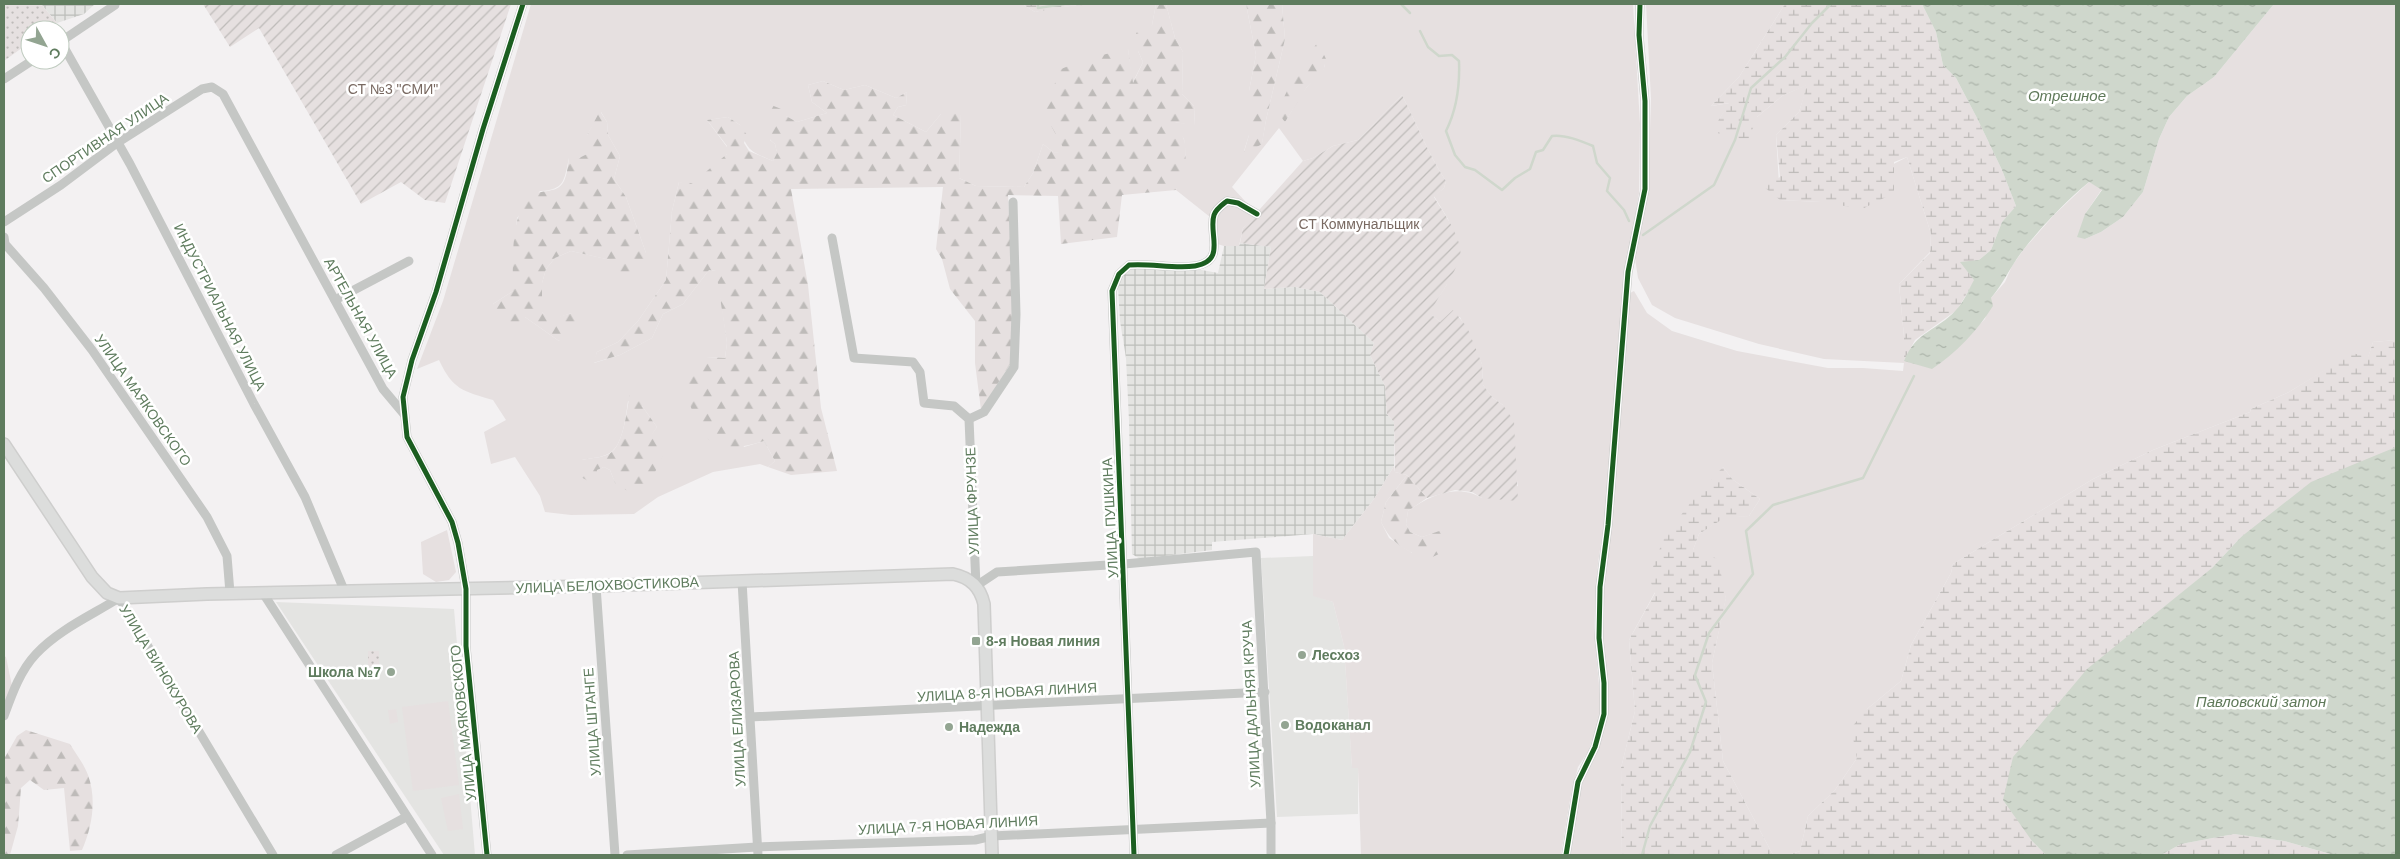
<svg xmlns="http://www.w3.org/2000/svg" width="2400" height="859" viewBox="0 0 2400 859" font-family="Arial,sans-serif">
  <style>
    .built { fill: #e4e4e2 }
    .industrial { fill: url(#industrial-grid) }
    .grass { fill: #e6e0e0; fill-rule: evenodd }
    .forest { fill: url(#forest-firs) }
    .wetland { fill: url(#wetland-marsh) }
    .park { fill: url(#park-dots) }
    .garden { fill: url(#garden-furrows) }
    .water { fill: url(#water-ripples) }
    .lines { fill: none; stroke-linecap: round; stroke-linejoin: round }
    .stream { stroke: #cfd7cc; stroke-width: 2.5 }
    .major-casing { stroke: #cececd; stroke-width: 14 }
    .minor { stroke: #c5c7c5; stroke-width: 9 }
    .major { stroke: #dcdddc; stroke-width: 11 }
    .cycleway-casing { stroke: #fff; stroke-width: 8 }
    .cycleway { stroke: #1b5e20; stroke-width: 5 }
    .poi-dot { fill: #93a592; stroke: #fff; stroke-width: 2 }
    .labels { text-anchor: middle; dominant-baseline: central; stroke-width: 5; stroke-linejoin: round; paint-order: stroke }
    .park-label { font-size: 14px; fill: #796961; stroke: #fff }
    .street-label { font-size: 14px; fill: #5f7c5e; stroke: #fff }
    .poi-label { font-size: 14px; font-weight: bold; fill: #5f7c5e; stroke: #fff; text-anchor: start }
    .water-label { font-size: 15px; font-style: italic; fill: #5f7959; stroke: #fff }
  </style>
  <defs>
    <pattern id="industrial-grid" width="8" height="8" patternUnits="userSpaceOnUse" patternTransform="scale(1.25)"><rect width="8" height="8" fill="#e4e4e2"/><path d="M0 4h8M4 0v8" fill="none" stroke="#bcbeba"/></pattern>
    <pattern id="forest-firs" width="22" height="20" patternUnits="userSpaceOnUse" patternTransform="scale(1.25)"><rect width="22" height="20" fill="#e6e0e0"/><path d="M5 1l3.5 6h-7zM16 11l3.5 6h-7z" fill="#bebbb9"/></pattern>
    <pattern id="wetland-marsh" width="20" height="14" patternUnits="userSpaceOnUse" patternTransform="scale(1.25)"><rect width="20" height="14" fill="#e6e0e0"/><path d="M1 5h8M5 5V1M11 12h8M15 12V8" fill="none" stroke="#bebbb9"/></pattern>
    <pattern id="park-dots" width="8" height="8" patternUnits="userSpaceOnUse" patternTransform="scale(1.25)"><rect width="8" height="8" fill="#e6e0e0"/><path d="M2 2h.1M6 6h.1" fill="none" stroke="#bebbb9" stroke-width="1.8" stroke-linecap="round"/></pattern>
    <pattern id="garden-furrows" width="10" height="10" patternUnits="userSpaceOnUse" patternTransform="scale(1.25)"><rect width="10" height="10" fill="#e6e0e0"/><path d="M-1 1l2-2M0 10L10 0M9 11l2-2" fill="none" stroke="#bebbb9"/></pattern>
    <pattern id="water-ripples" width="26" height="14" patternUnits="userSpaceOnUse" patternTransform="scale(1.25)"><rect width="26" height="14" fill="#cfd7cc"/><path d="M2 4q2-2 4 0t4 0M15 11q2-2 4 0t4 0" fill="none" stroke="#abb3a9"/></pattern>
  </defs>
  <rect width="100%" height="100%" fill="#f3f1f2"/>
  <!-- built -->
  <g class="built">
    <path d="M 1313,556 L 1313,595 L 1333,602 L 1344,646 L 1352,767 L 1358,767 L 1358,814 L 1277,817 L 1261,558 Z"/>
    <path d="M 276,602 L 454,609 L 475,855 L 444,855 Z"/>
  </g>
  <!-- industrial -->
  <g class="industrial">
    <path d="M 41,4 L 95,4 L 84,14 L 57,23 Z"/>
    <path d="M 1240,243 L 1271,247 L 1264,289 L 1295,287 L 1320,292 L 1374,343 L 1370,355 L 1385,386 L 1387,414 L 1394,422 L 1394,466 L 1374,499 L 1342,540 L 1313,534 L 1212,542 L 1212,550 L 1140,559 L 1132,554 L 1129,421 L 1126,358 L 1120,321 L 1118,287 L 1121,276 L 1133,266 L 1191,268 L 1218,273 L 1224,246 L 1239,246 Z"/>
  </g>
  <!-- grass -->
  <g class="grass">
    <path d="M 531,4 L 1022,4 L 1035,12 C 1075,2 1116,4 1156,4 L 1152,25 L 1138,51 L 1143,62 L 1132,84 L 1128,49 L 1066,154 L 1053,152 L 1043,144 L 1033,173 L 1024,187 L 976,186 L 959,178 L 961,114 L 941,114 L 926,132 L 893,115 L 898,107 L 906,105 L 907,92 L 896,98 L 865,85 L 844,90 L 823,81 L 808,85 L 812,102 L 827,113 L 797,122 L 786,116 L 770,140 L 775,144 L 777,153 L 773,161 C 750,151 746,151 740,125 L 728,117 L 707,120 L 727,147 L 727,154 L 704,190 L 679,182 L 672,211 L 666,280 L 638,321 L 618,342 L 597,352 L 594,363 L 620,355 L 652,338 L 663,314 L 683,304 L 709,270 L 717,271 L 727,343 L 725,358 L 706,357 L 744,447 L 764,441 L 775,461 L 768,467 L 760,464 L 713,472 L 658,497 L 634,514 L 571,515 L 545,512 L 540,496 L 515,457 L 491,464 L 484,432 L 506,420 L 493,400 C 463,391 453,390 439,360 L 417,369 L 443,301 ZM 601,112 L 607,122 L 608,135 L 620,156 L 614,179 L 626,197 L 646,253 L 611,260 L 571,251 L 555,258 L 546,269 L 542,283 L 542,312 L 550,320 L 572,313 L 559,341 L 525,317 L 493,304 L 513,291 L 513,264 L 517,218 L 540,191 C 565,190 564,180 569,158 L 579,158 L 587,154 L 587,135 ZM 628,401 L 642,406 L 657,427 L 615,483 L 610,470 L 604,467 L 597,470 L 582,460 C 590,458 601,458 608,454 C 623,448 626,415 628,401 Z"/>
    <path d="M 1166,4 L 1246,4 L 1256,55 L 1249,91 L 1249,135 L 1244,151 L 1262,143 L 1266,120 L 1285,39 L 1282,4 L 1633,4 L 1640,124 L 1639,193 L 1625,280 L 1609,490 L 1598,563 L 1594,628 L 1601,708 L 1596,729 L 1588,752 L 1578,767 L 1571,794 L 1561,855 L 1361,855 L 1358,768 L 1352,768 L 1344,646 L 1333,602 L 1313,596 L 1313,534 L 1342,540 L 1374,499 L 1394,466 L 1395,472 L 1407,475 L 1386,502 L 1381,522 L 1389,538 L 1412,553 L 1444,530 L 1422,537 L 1410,532 L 1406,524 L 1408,511 C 1430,495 1457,483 1482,498 L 1518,486 L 1503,405 L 1493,398 L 1483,385 L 1482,364 L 1460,317 L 1440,322 L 1432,315 L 1432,308 L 1447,284 L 1452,230 L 1448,219 L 1434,196 L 1444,188 L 1446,181 C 1428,154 1417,124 1402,95 L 1358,140 L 1333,146 L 1313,158 L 1303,161 L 1279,128 L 1232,187 L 1257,214 L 1243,228 L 1239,246 L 1224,246 L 1211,242 L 1210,217 L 1176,190 L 1186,155 L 1184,139 L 1174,122 L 1195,125 L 1194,106 L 1182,94 L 1183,52 L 1175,38 ZM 1321,51 C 1332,71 1317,74 1307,87 C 1298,98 1292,111 1285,122 Z"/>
    <path d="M 1646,4 L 1785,4 L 1739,77 L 1711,106 L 1730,103 L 1718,121 L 1757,117 L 1782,96 L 1808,84 L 1799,112 L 1776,135 L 1780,200 L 1821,202 L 1907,157 L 1931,234 L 1930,252 L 1899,284 L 1904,337 L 1904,360 L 1968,336 L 1985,319 L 1991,298 L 2005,282 L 2012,266 L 2024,249 L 2054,215 L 2089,182 L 2102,189 L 2085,214 L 2085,239 L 2101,232 L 2123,217 L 2143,192 L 2159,139 L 2169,117 L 2187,96 L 2214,77 L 2274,4 L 2396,4 L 2396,340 L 2373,342 L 2368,358 L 2352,354 L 2289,392 L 2251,409 L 2250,412 L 2153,450 L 2093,479 L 1953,564 L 1951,573 L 1911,645 L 1901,681 L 1867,709 L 1857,758 L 1835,790 L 1808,816 L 1800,851 L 1789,855 L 1773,855 L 1723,761 L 1712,663 L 1726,597 L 1693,550 L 1699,534 L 1724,517 L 1749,516 L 1760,499 L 1732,479 L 1723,467 L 1629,640 L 1635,711 L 1621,768 L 1622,855 L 1567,855 L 1580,788 L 1596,755 L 1605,720 L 1601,638 L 1602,596 L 1630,293 L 1634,291 L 1647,313 L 1672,331 L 1737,351 L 1828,368 L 1863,368 L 1903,371 L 1904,363 L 1824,359 L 1759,344 L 1675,318 L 1652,305 L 1638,278 L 1635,258 L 1648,192 L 1651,99 Z"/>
    <path d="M 447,530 L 456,572 L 449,580 L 436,582 L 423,574 L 421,542 Z"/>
    <path d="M 4,656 L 6,657 L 12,686 L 4,706 Z"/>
    <path d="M 448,701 L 459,785 L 413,791 L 402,707 Z"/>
    <path d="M 396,709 L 398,722 L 390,724 L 388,710 Z"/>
    <path d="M 459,794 L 463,829 L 448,831 L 441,798 Z"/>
  </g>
  <!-- forest -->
  <g class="forest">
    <path d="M 1156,4 L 1166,4 L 1175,38 L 1183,52 L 1182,94 L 1194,106 L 1195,126 L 1175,122 C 1178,128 1183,134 1184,140 C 1189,155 1183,177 1176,190 L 1122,195 L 1117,237 L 1061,244 L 1058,196 L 1008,195 L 1013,299 L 1011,363 L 981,410 L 975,363 L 975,321 L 950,289 L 942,259 L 936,249 L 943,187 L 791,189 L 808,285 L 821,408 L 837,471 L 791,475 L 768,467 L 775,461 L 764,441 C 750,445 736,449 721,447 C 700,444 688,398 682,381 L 691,362 L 706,357 L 725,358 L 727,343 L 716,271 L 709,270 L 683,304 L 663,314 L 652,338 L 620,355 L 593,363 L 597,352 L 618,342 L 638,321 L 666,280 L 672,211 L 679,182 L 691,183 L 704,190 L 701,176 L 727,154 L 727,146 L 707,120 L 728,117 L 740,125 L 747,135 L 744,143 L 749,151 L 773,161 L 777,153 L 775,144 C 761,134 768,120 771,105 L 784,110 L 786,116 L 797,122 L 827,113 L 812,102 L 808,85 L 823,81 L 844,90 L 865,85 L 896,98 L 907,92 L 906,105 L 898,107 L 893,115 L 926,132 L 941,114 L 957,108 L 961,114 L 959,178 L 976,186 L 1024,187 L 1033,173 L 1043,144 L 1053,152 L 1066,153 L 1043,111 L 1061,69 L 1089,58 L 1128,49 L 1133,83 L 1143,62 L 1138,51 L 1136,33 L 1152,25 Z"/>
    <path d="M 1246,4 L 1282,4 L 1285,39 L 1266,120 L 1262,144 L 1248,152 L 1244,152 L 1249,135 L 1249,91 L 1256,55 Z"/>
    <path d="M 1318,42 L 1326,59 L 1323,73 L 1307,87 L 1285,122 L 1277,112 L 1297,70 Z"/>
    <path d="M 600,111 L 607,122 L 608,135 L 620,156 L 614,179 L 626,197 L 646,253 L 638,274 L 622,284 L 610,260 L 571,251 L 555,258 L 546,269 L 542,283 L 542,312 L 550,319 L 572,313 L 582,320 L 559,341 L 525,317 L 513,327 L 505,324 L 493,304 L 513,291 C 513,264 510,221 527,199 C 537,187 557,196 564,181 C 567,175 568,165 569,158 L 579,158 L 587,154 L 587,135 Z"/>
    <path d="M 631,388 L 642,389 L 648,398 L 642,406 L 657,427 L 651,436 L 665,451 L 647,489 L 634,495 L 615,483 L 610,470 L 604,467 L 597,470 L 596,481 L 588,481 L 581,477 L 582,460 C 590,458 601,458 609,454 C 625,446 627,404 631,388 Z"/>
    <path d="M 1407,475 L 1427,498 L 1408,511 L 1406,524 L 1410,532 L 1422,537 L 1445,529 L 1439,554 L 1428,559 C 1405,551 1392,544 1381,522 L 1386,502 Z"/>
    <path d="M 26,730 L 70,744 C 76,754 84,764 88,775 C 97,800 92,827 82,850 L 70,851 L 64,788 L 44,790 L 30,780 L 21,788 L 18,826 L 10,855 L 4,855 L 4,759 L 17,736 Z"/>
  </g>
  <!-- wetland -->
  <g class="wetland">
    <path d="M 1022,4 L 1098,4 L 1069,6 L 1035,12 Z"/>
    <path d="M 1785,4 L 1922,4 L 1936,32 L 1943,65 L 1956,78 L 1977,118 L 2002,170 L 2016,206 L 2002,222 L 1991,250 L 1979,260 L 1975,280 L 1957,310 L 1915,340 L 1904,361 L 1904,337 L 1899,284 L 1930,253 L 1931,234 L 1907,157 L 1894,162 L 1894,193 L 1862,209 L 1821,202 L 1780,200 L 1764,187 L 1780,177 L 1776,135 L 1799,112 L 1807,85 L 1782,96 L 1757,117 L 1747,144 L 1715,132 L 1718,121 L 1729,103 L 1711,106 L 1739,77 Z"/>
    <path d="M 2396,340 L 2396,447 L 2241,537 L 2212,568 L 2032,841 L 2046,855 L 1789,855 L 1800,851 L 1808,816 L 1835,790 L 1857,758 L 1851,728 L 1867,709 L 1901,681 L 1911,645 L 1951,573 L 1953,564 L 2093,479 L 2153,450 L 2250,412 L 2251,409 L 2289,392 L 2352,353 L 2368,357 L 2373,342 Z"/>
    <path d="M 1723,467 L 1732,479 L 1760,499 L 1749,516 L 1724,518 L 1699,534 L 1693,550 L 1718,559 L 1726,598 L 1712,663 L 1723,761 L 1773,855 L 1622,855 L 1621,768 L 1635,711 L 1629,640 L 1655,593 L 1649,578 L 1663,540 L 1692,500 Z"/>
    <path d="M 2234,834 L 2284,841 L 2334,855 L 2161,855 L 2181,844 Z"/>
  </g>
  <!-- park -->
  <g class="park">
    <path d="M 4,4 L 41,4 L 57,23 L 47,30 L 30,30 L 30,42 L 4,61 Z"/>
    <path d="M 368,651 L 379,651 L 379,667 L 368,666 Z"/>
  </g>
  <!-- garden -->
  <g class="garden">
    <path d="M 203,4 L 511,4 L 445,203 L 425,200 L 401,182 L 361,204 L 259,28 L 230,47 Z"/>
    <path d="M 1402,95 C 1417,124 1428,154 1446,181 L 1444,188 L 1434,197 C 1442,210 1464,241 1460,256 C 1457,268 1449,281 1443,291 C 1438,299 1432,306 1432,315 L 1440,322 L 1453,310 L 1467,327 L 1482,364 L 1483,385 L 1493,398 L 1503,405 L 1514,421 L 1518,501 L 1482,498 L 1472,492 L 1455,490 L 1427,498 L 1407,475 L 1395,472 L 1394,422 L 1387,414 L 1385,386 L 1370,355 L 1374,343 L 1320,292 L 1295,287 L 1264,289 L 1271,247 L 1240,243 L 1243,228 L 1303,161 L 1313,158 L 1333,146 L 1358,140 Z"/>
  </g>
  <!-- water -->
  <g class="water">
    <path d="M 1922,4 L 2274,4 L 2214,77 L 2187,96 L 2169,117 L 2159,139 L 2143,192 L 2123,217 L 2101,232 L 2085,239 L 2077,237 L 2085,214 L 2102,190 L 2089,182 C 2065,202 2043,225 2024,249 C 2011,265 2004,283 1991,298 L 1993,306 C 1977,331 1956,353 1932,369 L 1904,361 C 1916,331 1937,331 1956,310 C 1964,302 1969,289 1974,280 L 1960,262 L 1979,260 L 1991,250 L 2002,222 L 2016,206 L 2002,170 L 1977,118 L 1956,78 L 1943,65 L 1936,32 Z"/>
    <path d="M 2396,447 L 2396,855 L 2334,855 L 2284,841 L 2234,834 L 2181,844 L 2161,855 L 2046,855 L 2032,841 L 2003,800 L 2013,757 L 2087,669 L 2212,568 L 2241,537 L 2311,482 Z"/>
  </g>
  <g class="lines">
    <!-- stream -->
    <g class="stream">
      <path d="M 1038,4 L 1038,8 L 1064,4"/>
      <path d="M 1401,4 L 1410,13"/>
      <path d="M 1420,31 L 1428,47 L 1439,56 L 1452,55 L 1459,61 C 1460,86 1457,109 1446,131 L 1455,155 L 1465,167 L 1475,170 L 1502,190 L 1515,178 L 1530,169 L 1536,152 L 1543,150 L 1552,136 C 1564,134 1581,141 1593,146 L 1597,163 L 1610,178 L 1607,191 L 1624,210 L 1629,221"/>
      <path d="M 1643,235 L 1714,185 L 1735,140 L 1751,88 L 1785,57 L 1812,23 L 1831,4"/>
      <path d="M 1642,855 L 1650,826 L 1690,752 L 1706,702 L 1695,675 L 1709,633 L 1753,574 L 1746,531 L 1773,505 L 1863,478 L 1914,376"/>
    </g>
    <!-- major casing -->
    <g class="major-casing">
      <path id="major" d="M 4,444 L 92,577 L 107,593 L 119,598 L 207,594 L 596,586 L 953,574 C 971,578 980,587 984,604 L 992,855"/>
    </g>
    <!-- minor -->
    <g class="minor">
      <path d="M 60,42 L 115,5"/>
      <path d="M 61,42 L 130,164 L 254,404 L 305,497 L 344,590"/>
      <path d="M 4,79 L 33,60"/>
      <path d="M 4,222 L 61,185 L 117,143 L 202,89 L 212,87 L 223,94 L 383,389 L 404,414"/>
      <path d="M 4,237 L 5,244 L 44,288 L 92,350 L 207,517 L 227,556 L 230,593"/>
      <path d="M 832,238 L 854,358 L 913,362 L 920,372 L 924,403 L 954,406 L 969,419 L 976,586"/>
      <path d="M 335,300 L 409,261"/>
      <path d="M 969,419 L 984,412 L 1014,367 L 1016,314 L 1013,202"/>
      <path d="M 742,581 L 758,855"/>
      <path d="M 596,586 L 615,855"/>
      <path d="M 976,586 L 997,572 L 1124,564 L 1256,552 L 1271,823 L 1271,855"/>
      <path d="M 263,593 L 432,855"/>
      <path d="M 4,716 C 12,694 20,671 36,654 C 58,630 92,615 119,598 L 273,855"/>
      <path d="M 750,717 L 1265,692"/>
      <path d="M 336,855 L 406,817"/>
      <path d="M 487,855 L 466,646 L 466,589 L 458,543 L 452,522 L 407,437 L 403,397 L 412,360 L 436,292 L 483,129 L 523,4"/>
      <path d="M 627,855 L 757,847 L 975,840 L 992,836 L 1271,823"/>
      <path d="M 1134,855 L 1112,291 L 1119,274 L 1129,265 C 1151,263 1173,269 1195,266 C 1227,261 1208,233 1214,215 C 1216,209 1222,205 1227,201 L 1238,203 L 1257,214"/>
      <path d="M 1566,855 L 1578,782 L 1595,747 L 1604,714 L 1604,683 L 1599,638 L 1600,587 L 1608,525 L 1628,272 L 1645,189 L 1645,101 L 1639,35 L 1640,4"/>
    </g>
    <!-- major -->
    <use href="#major" class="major"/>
    <!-- cycleway casing -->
    <g class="cycleway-casing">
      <g id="cycleway">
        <path d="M 487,855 L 466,646 L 466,589 L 458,543 L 452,522 L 407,437 L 403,397 L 412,360 L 436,292 L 483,129 L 523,4"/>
        <path d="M 1134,855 L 1112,291 L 1119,274 L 1129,265 C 1151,263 1173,269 1195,266 C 1227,261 1208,233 1214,215 C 1216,209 1222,205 1227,201 L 1238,203 L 1257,214"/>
        <path d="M 1566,855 L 1578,782 L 1595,747 L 1604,714 L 1604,683 L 1599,638 L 1600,587 L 1608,525 L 1628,272 L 1645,189 L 1645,101 L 1639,35 L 1640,4"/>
      </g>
    </g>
    <!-- cycleway -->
    <use href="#cycleway" class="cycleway"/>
  </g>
  <!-- markers -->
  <g class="poi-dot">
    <rect x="971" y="636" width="10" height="10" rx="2.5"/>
    <circle cx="1302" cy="655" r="5"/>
    <circle cx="391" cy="672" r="5"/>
    <circle cx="1285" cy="725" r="5"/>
    <circle cx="949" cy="727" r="5"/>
  </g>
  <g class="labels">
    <!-- park labels -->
    <g class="park-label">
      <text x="393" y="89">СТ №3 "СМИ"</text>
      <text x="1359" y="224">СТ Коммунальщик</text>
    </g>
    <!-- street labels -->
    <g class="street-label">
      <text transform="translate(105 138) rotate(-34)">СПОРТИВНАЯ УЛИЦА</text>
      <text transform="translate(220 307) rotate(63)">ИНДУСТРИАЛЬНАЯ УЛИЦА</text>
      <text transform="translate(361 318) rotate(61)">АРТЕЛЬНАЯ УЛИЦА</text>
      <text transform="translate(143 400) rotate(55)">УЛИЦА МАЯКОВСКОГО</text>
      <text transform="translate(972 501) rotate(-92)">УЛИЦА ФРУНЗЕ</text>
      <text transform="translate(1110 518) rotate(-93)">УЛИЦА ПУШКИНА</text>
      <text transform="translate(607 585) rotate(-2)">УЛИЦА БЕЛОХВОСТИКОВА</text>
      <text transform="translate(161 669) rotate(59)">УЛИЦА ВИНОКУРОВА</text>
      <text transform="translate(1007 692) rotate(-3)">УЛИЦА 8-Я НОВАЯ ЛИНИЯ</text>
      <text transform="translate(1251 704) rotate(-93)">УЛИЦА ДАЛЬНЯЯ КРУЧА</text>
      <text transform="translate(737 719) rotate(-93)">УЛИЦА ЕЛИЗАРОВА</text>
      <text transform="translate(592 722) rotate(-94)">УЛИЦА ШТАНГЕ</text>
      <text transform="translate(463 723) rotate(-96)">УЛИЦА МАЯКОВСКОГО</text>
      <text transform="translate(948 825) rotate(-3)">УЛИЦА 7-Я НОВАЯ ЛИНИЯ</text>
    </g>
    <!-- poi labels -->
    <g class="poi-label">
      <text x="986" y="641">8-я Новая линия</text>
      <text x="1312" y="655">Лесхоз</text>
      <text x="381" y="672" text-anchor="end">Школа №7</text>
      <text x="1295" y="725">Водоканал</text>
      <text x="959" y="727">Надежда</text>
    </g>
    <!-- water labels -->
    <g class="water-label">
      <text x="2067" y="95">Отрешное</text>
      <text x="2261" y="701">Павловский затон</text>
    </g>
  </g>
  <!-- border -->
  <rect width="2400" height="859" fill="none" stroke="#5f7c5e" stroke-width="10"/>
  <!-- north arrow -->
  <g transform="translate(45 45) rotate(130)"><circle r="24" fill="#ffffff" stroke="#bfcbbf"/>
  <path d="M0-4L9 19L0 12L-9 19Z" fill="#93a592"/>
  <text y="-8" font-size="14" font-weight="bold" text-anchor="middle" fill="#5f7c5e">С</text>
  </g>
</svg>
